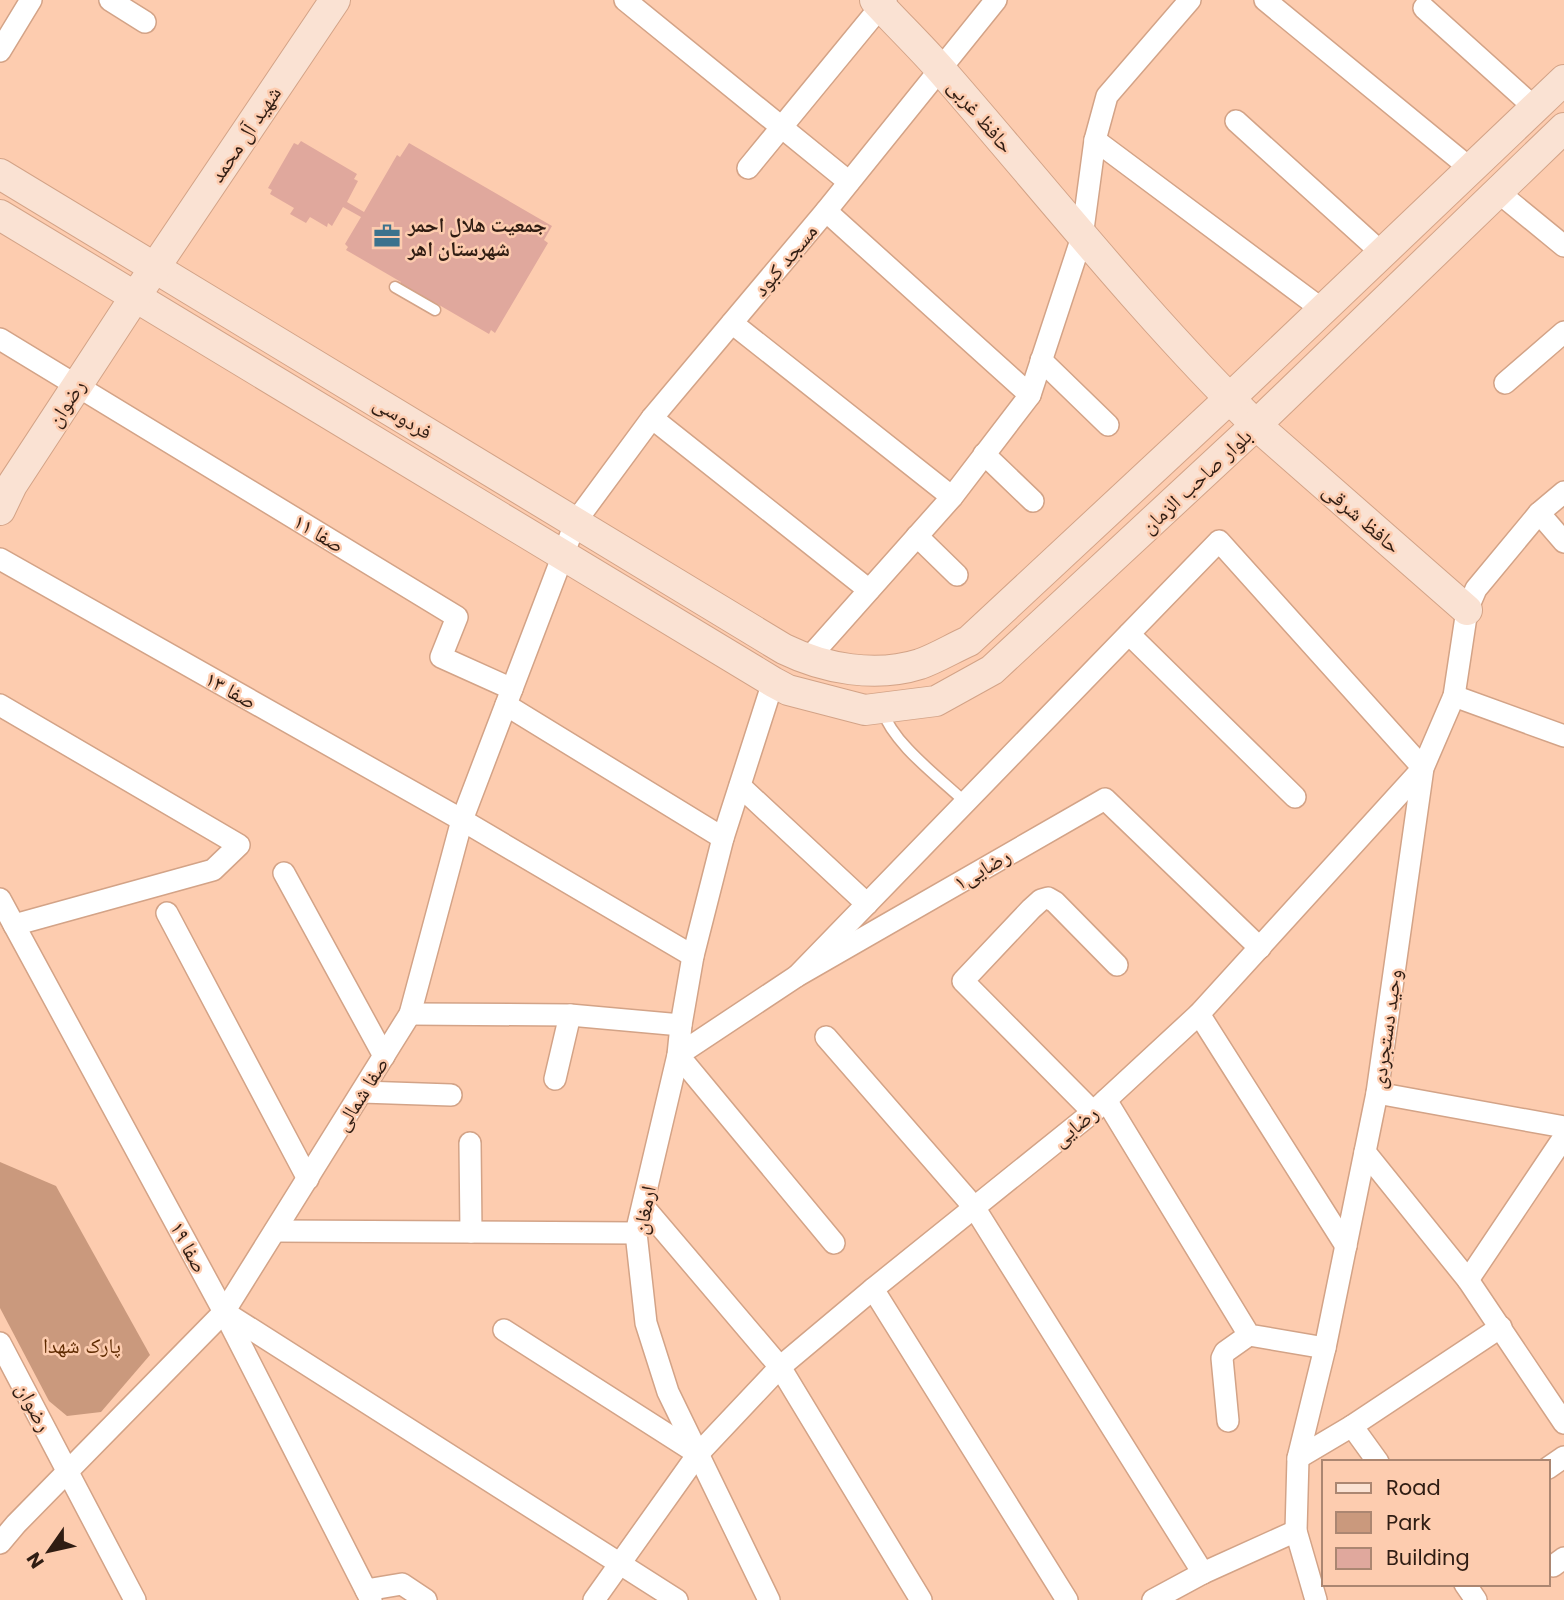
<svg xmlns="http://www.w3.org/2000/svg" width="1564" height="1600" viewBox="0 0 1564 1600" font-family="Poppins,'Noto Naskh Arabic',sans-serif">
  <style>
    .green { fill: #ca997d }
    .building { fill: #e0a89d }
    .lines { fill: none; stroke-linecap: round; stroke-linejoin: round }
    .lane-casing { stroke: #d3a387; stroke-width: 13 }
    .street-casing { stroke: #d3a387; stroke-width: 24 }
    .secondary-casing { stroke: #d3a387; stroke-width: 32 }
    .lane { stroke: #fff; stroke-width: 10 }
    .street { stroke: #fff; stroke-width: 21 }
    .secondary { stroke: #fae2d3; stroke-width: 30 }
    .labels { text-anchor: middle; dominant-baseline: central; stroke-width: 5; stroke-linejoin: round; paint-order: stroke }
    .street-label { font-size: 21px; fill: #301d13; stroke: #fdccaf }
    .poi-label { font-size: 21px; font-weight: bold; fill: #301d13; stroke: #fdccaf; text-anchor: start }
    .park-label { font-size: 21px; fill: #5e2a00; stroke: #fdccaf }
  </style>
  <rect width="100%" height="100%" fill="#fdccaf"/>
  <!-- green -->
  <path class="green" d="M 0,1162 L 56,1186 L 150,1355 L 101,1412 L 67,1416 L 49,1401 L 0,1308 Z"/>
  <!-- building -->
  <path class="building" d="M 301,141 L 357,174 L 354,179 L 358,181 L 347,202 L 364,212 L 397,155 L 400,157 L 409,143 L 552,226 L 544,240 L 548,243 L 495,333 L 491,330 L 489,334 L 434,302 L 428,313 L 395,293 L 401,282 L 346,250 L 348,247 L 345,244 L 361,217 L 343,207 L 332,226 L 328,223 L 327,227 L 310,217 L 306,223 L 290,214 L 294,208 L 270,194 L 272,190 L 268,188 L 294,143 L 298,145 Z"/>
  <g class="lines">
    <!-- lane casing -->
    <g class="lane-casing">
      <g id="lane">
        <path d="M 395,287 L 435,310"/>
        <path d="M 882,710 C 894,745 939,777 965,802"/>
      </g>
    </g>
    <!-- street casing -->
    <g class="street-casing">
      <g id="street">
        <path d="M 110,0 L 145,22"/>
        <path d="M 625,0 L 849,182"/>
        <path d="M 1265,0 L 1471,169"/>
        <path d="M 1424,8 L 1535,108"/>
        <path d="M 0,51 L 31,0"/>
        <path d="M 1236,121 L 1382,253"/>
        <path d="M 1095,140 L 1323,310"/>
        <path d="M 748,168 L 886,0"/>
        <path d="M 1498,192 L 1564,246"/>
        <path d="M 826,211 L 1030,395"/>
        <path d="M 732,323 L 952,497"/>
        <path d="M 0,339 L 457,617 L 441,657 L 512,689"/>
        <path d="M 1041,360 L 1108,425"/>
        <path d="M 1505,383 L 1564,332"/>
        <path d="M 652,418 L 869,590"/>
        <path d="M 984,454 L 1033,501"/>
        <path d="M 1539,513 L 1564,542"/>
        <path d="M 917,536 L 957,575"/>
        <path d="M 0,559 L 462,820 L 693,956"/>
        <path d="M 1129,634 L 1295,797"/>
        <path d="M 807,660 L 952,497 L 1030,395 L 1082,237 L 1095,140 L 1107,96 L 1190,0"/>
        <path d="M 1454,696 L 1564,736"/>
        <path d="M 0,705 L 239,845 L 213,870 L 14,925"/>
        <path d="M 506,705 L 723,838"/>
        <path d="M 740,786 L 867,904"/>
        <path d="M 284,873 L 384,1056"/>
        <path d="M 0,899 L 224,1312 L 371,1600"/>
        <path d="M 167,913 L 308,1179"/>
        <path d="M 410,1014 L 570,1015 L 681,1025"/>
        <path d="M 1199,1014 L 1346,1246"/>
        <path d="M 826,1037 L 974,1207 L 1203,1573"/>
        <path d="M 555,1079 L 570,1015"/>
        <path d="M 362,1092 L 451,1095"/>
        <path d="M 1377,1093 L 1564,1127"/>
        <path d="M 1106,1100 L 1249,1335 L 1325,1348"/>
        <path d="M 1093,1112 L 963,981 L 1031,909 L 1041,900 L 1048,898 L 1055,902 L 1117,965"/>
        <path d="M 470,1143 L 471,1232"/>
        <path d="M 1365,1152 L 1468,1280 L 1564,1423"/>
        <path d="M 644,1207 L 780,1367 L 921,1600"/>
        <path d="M 275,1231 L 636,1233"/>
        <path d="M 834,1243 L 678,1055 L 797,976 L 1105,799 L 1260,948"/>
        <path d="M 1468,1280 L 1564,1137"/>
        <path d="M 873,1289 L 1067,1600"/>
        <path d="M 226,1313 L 677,1600"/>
        <path d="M 504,1330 L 698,1454"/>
        <path d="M 0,1343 L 135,1600"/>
        <path d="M 1228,1421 L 1222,1358 L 1225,1352 L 1249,1335"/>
        <path d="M 1352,1426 L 1378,1462"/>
        <path d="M 1298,1458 L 1352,1426 L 1501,1327"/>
        <path d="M 1548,1468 L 1564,1457"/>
        <path d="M 0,1543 L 16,1524 L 224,1312 L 410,1014 L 462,820 L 576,521 L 652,418 L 826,211 L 996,0"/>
        <path d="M 1553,1566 L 1564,1558"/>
        <path d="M 1465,1584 L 1476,1600"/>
        <path d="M 366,1590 L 402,1584 L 426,1600"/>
        <path d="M 594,1600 L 698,1454 L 780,1367 L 873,1289 L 1093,1112 L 1199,1014 L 1423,768 L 1219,541 L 797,976"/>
        <path d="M 769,1600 L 668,1392 L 646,1323 L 636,1233 L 678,1055 L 681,1025 L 693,956 L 723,838 L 773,682"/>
        <path d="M 1153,1600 L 1203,1573 L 1296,1531"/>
        <path d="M 1316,1600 L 1296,1531 L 1298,1458 L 1325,1348 L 1377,1093 L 1423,768 L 1454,696 L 1467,610 L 1476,589 L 1539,513 L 1564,492"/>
      </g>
    </g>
    <!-- secondary casing -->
    <g class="secondary-casing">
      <g id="secondary">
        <path d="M 875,0 C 897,24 920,46 941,70 C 1045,189 1143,314 1256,425 L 1467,610"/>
        <path d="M 0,174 L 784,649 C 825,669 876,678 920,664 C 937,658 953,648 969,641 L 1229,399 L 1564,80"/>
        <path d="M 0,215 L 773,682 L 788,690 L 865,710 L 936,701 L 992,670 L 1256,425 L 1564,128"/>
        <path d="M 0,510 L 12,485 L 135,297 L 335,0"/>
      </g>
    </g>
    <!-- lane -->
    <use href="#lane" class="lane"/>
    <!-- street -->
    <use href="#street" class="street"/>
    <!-- secondary -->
    <use href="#secondary" class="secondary"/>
  </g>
  <!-- icons -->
  <defs>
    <g id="office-bare" transform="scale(2.1)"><path d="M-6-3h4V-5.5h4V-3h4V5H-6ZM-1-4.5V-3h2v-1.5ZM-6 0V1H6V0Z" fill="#3b728d" stroke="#fdccaf" stroke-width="2.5" paint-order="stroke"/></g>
  </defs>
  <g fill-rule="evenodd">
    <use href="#office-bare" x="387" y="236"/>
  </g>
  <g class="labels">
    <!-- street labels -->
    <g class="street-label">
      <text transform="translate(981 116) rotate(50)">حافظ غربی</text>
      <text transform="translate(245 134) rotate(-56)">شهید آل محمد</text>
      <text transform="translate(785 260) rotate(-50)">مسجد کبود</text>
      <text transform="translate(66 403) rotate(-57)">رضوان</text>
      <text transform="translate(403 417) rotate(31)">فردوسی</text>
      <text transform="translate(1196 481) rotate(-43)">بلوار صاحب الزمان</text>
      <text transform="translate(1362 518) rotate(41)">حافظ شرقی</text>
      <text transform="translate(319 533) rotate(31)">صفا ۱۱</text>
      <text transform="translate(231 690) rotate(29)">صفا ۱۳</text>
      <text transform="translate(982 869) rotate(-30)">رضایی۱</text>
      <text transform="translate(1386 1029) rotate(-82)">وحید دستجردی</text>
      <text transform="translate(361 1094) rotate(-58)">صفا شمالی</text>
      <text transform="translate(1075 1126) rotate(-39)">رضایی</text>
      <text transform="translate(644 1210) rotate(-79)">ارمغان</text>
      <text transform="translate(189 1247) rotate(62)">صفا ۱۹</text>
      <text transform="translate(34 1407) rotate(62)">رضوان</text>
    </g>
    <!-- poi labels -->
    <g class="poi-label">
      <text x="408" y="224">جمعیت هلال احمر<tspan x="408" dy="24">شهرستان اهر</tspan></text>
    </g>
    <!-- park labels -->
    <g class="park-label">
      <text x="82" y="1345">پارک شهدا</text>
    </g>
  </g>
  <!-- legend -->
  <rect x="1322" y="1460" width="228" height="126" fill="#fdccaf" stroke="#ab8671" stroke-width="2"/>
  <rect x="1336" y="1483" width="35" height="10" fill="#fae2d3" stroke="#ab8671" stroke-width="2"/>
  <text x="1386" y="1495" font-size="21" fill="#301d13">Road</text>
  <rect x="1336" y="1512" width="35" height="21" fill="#ca997d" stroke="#ab8671" stroke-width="2"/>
  <text x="1386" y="1530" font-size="21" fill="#301d13">Park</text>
  <rect x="1336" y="1548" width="35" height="21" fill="#e0a89d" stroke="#ab8671" stroke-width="2"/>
  <text x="1386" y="1565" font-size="21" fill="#301d13">Building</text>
  <!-- north arrow -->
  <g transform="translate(49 1551) rotate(236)" stroke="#fdccaf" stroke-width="5" paint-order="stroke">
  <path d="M0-5L12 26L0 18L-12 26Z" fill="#301d13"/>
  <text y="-10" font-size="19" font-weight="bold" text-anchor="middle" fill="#301d13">N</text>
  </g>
</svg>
